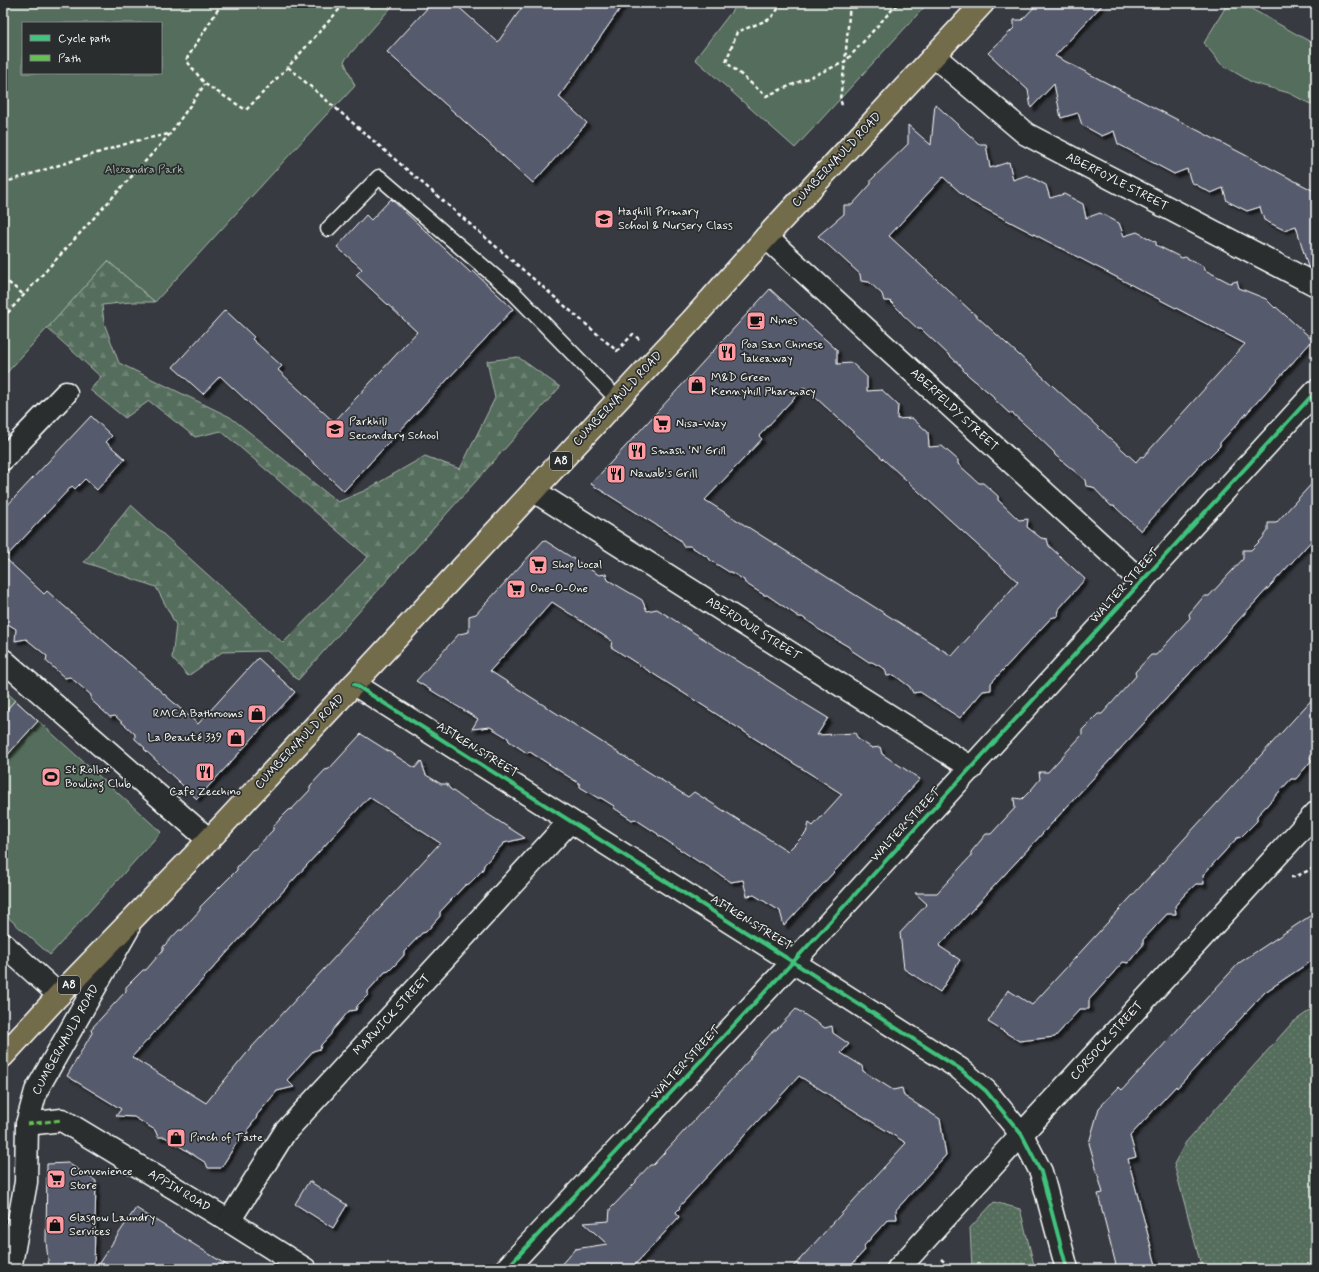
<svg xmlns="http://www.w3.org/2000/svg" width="1319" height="1272" viewBox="0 0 1319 1272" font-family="Mynerve,sans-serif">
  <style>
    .grass { fill: url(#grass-dots); stroke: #aab6ad }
    .forest { fill: url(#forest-firs); stroke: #aab6ad }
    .green { fill: #546d5b; stroke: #aab6ad; fill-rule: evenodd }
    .building { fill: #555a6c; stroke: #fff; fill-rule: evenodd; filter: url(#shadow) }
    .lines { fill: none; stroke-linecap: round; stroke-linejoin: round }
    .lane-casing { stroke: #fff; stroke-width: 17 }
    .street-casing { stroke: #fff; stroke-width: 25 }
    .secondary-casing { stroke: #fff; stroke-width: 25 }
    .primary-casing { stroke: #fff; stroke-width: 25 }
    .path { stroke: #fff; stroke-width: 2.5; stroke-dasharray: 4 3; stroke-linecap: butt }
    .lane { stroke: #2a2d2e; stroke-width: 14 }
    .street { stroke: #2a2d2e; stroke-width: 22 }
    .secondary { stroke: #2a2d2e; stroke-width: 22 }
    .primary { stroke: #736c4b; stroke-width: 22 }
    .quiet { stroke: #63c152; stroke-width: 3; stroke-dasharray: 6 3; stroke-linecap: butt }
    .cycleway-casing { stroke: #2a2d2e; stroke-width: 6 }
    .cycleway { stroke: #40c37c; stroke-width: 4 }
    .labels { text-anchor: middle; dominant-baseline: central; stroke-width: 3.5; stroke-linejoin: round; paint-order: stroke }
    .shield { fill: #2a2d2e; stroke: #bfc0c0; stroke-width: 1 }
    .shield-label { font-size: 11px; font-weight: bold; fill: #fff }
    .street-label { font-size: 12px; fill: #fff; stroke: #2a2d2e }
    .park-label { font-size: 12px; fill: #aab6ad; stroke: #2a2d2e }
    .poi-label { font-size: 12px; fill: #fff; stroke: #2a2d2e; text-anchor: start }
  </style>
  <defs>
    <pattern id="grass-dots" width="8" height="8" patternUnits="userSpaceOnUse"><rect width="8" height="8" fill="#546d5b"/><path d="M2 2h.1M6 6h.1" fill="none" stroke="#6e8374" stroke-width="1.8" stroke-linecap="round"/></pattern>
    <pattern id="forest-firs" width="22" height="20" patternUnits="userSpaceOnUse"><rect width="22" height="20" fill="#546d5b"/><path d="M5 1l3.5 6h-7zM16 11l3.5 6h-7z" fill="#6e8374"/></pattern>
    <filter id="shadow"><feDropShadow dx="3.5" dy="3.5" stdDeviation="1" flood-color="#0009"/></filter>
  </defs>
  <rect width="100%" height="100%" fill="#373a41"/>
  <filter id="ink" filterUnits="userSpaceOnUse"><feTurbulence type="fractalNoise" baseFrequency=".025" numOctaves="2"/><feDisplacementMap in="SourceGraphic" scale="8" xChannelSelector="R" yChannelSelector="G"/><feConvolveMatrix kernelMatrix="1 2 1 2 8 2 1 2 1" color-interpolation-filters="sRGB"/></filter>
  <g filter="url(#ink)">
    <!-- grass -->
    <g class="grass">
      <path d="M 1316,1006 L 1316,1269 L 1202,1269 L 1174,1164 L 1186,1142 L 1292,1023 Z"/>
      <path d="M 994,1202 L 1020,1209 L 1035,1269 L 972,1269 L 970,1228 Z"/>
    </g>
    <!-- forest -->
    <path class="forest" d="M 108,261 L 155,302 L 131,302 L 102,305 L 104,323 L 119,363 L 230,417 L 338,502 L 366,490 L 425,456 L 460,469 L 495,398 L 487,361 L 518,357 L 560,387 L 298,680 L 267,651 L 222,652 L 188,676 L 172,658 L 176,625 L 156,587 L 84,562 L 131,505 L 283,643 L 368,557 L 221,431 L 195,437 L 149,401 L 125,418 L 90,390 L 101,377 L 47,328 Z"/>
    <!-- green -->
    <g class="green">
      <path d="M 3,3 L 395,3 L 344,61 L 355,86 L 341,101 L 326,115 L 155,302 L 108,261 L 3,377 ZM 23,23 L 161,23 L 161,73 L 23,73 Z"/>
      <path d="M 738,3 L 928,3 L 795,148 L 695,59 Z"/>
      <path d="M 1228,3 L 1241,3 L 1316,45 L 1316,107 L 1289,93 L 1253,83 L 1221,64 L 1204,43 Z"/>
      <path d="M 3,689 L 161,832 L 50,955 L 3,913 Z"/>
    </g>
    <!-- building -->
    <g class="building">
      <path d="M 432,3 L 454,3 L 498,42 L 525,3 L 624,3 L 559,97 L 587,123 L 533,183 L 387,52 Z"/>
      <path d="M 1038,3 L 1104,3 L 1055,56 L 1316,192 L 1316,271 L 1308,267 L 1296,226 L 1284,230 L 1264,220 L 1260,207 L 1247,211 L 1227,201 L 1223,188 L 1211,193 L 1191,182 L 1187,169 L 1174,174 L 1118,144 L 1114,131 L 1102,136 L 1082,125 L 1078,113 L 1061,118 L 1054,84 L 1031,108 L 1028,90 L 988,53 L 1014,28 L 1014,20 L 1022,20 Z"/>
      <path d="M 935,104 L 979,144 L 986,144 L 990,168 L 1009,162 L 1013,180 L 1027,175 L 1046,185 L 1050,198 L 1064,194 L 1083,204 L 1086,218 L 1100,213 L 1119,223 L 1124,236 L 1137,232 L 1156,242 L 1156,245 L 1182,258 L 1185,257 L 1203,266 L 1205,270 L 1230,283 L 1237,281 L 1239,288 L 1266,299 L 1275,308 L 1276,307 L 1313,340 L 1220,443 L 1220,446 L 1206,460 L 1204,461 L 1141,531 L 1114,506 L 1111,506 L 1093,487 L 1086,486 L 1085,480 L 1055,455 L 1054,452 L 1033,432 L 1012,413 L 1009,413 L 994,399 L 993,396 L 969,376 L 963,370 L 963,368 L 921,329 L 918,329 L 902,314 L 901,312 L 890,301 L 884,301 L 882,294 L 869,282 L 861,281 L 860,274 L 818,236 L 844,214 L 844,205 L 852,205 L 871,184 L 871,180 L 908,144 L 908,125 L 931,145 ZM 943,177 L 970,201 L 1245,344 L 1143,457 L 1141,456 L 1136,462 L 889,236 Z"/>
      <path d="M 391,199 L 471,273 L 473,271 L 513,309 L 344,491 L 220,376 L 203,394 L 173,367 L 225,310 L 254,337 L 252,339 L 282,366 L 278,370 L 334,422 L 417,332 L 356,275 L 362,269 L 337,247 L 366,215 L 371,220 Z"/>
      <path d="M 770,289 L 837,350 L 837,364 L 852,363 L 867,377 L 867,391 L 882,390 L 898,405 L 897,419 L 912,418 L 928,432 L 929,447 L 942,446 L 958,460 L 958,464 L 979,483 L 983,483 L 998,496 L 998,500 L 1019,520 L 1028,519 L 1027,527 L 1041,538 L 1047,539 L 1049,546 L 1085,579 L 1059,609 L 1058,616 L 1051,618 L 991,683 L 991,690 L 983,691 L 960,718 L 920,692 L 913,693 L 910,687 L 894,675 L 887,676 L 885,669 L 872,662 L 869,662 L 851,650 L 849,647 L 818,629 L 814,625 L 802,617 L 799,617 L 767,595 L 764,595 L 745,583 L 744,580 L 731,572 L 729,572 L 710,560 L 709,558 L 690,546 L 683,546 L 680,540 L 591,484 ZM 804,387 L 1018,582 L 952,656 L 705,500 L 762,439 L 759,436 Z"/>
      <path d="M 91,416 L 112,436 L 106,442 L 125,459 L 97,490 L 85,479 L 75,489 L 72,486 L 5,558 L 44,594 L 47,591 L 198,724 L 258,658 L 295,692 L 197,799 L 144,749 L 145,748 L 135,739 L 135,734 L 115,716 L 110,717 L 100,708 L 91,700 L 91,695 L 70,677 L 65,678 L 46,661 L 47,656 L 26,639 L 15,641 L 16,629 L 3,621 L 3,510 Z"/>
      <path d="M 1316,479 L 1316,536 L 939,946 L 960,960 L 940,992 L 904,969 L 900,933 L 927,904 L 915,893 L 937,893 L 971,856 L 971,852 L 986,834 L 991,834 L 1015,808 L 1014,798 L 1022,799 L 1031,790 L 1040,779 L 1039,772 L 1048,772 L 1082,735 L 1082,730 L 1098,714 L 1102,714 L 1136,676 L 1135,672 L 1151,655 L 1156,655 L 1190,618 L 1189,614 L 1204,596 L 1209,596 L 1243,559 L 1243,550 L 1251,550 L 1262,539 L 1268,531 L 1268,523 L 1276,523 Z"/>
      <path d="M 544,540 L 599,575 L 606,574 L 608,580 L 642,600 L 647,611 L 657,609 L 805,704 L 828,718 L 817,735 L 855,733 L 858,739 L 872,748 L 880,747 L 882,754 L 920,779 L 784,926 L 780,911 L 754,895 L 747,896 L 743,880 L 731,882 L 701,862 L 699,862 L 658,835 L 658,834 L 635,819 L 632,820 L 614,808 L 614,806 L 601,798 L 598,798 L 580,787 L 580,784 L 530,752 L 527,753 L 509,741 L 508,738 L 490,727 L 472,729 L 478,719 L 416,681 L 459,634 L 469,632 L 469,616 L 476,614 ZM 552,602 L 612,641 L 611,647 L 842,794 L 813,826 L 809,823 L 806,833 L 788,851 L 694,792 L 688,797 L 490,671 Z"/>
      <path d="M 1316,695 L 1316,751 L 1310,757 L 1311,761 L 1296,779 L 1291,779 L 1257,816 L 1257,821 L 1241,837 L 1237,838 L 1203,875 L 1204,884 L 1196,884 L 1185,894 L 1175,906 L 1176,914 L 1167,914 L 1143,940 L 1143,945 L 1128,963 L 1123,962 L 1089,1000 L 1089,1009 L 1080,1009 L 1055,1037 L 1019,1041 L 988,1022 L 1008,990 L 1032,1005 Z"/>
      <path d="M 15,700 L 38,721 L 3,760 L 3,714 Z"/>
      <path d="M 361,734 L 415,768 L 421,761 L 426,775 L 441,784 L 447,784 L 449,788 L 464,799 L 525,838 L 504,843 L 484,865 L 483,869 L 477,876 L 469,884 L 465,885 L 440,912 L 440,916 L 426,932 L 422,933 L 404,952 L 404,955 L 396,964 L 389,971 L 385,972 L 368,991 L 368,995 L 357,1006 L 356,1010 L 349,1011 L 332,1031 L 331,1034 L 321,1045 L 320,1049 L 313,1051 L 287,1080 L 294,1087 L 277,1091 L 257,1115 L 256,1119 L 248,1129 L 248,1133 L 241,1136 L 221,1168 L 208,1168 L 206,1163 L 165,1137 L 158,1137 L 155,1130 L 134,1117 L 116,1116 L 121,1109 L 67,1076 L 92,1033 L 91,1029 L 126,991 L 126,987 L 143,970 L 146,970 L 163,950 L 163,947 L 179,930 L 182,930 L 200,910 L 200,907 L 237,870 L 237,867 L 252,850 L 255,849 L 273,830 L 273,827 L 279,820 L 289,810 L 292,809 L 310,790 L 310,786 L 325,770 L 329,769 ZM 369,797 L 440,843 L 251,1048 L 206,1103 L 132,1057 Z"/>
      <path d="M 1316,912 L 1316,958 L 1265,992 L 1177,1088 L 1176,1086 L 1130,1136 L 1136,1157 L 1128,1159 L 1157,1269 L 1117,1269 L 1098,1194 L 1103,1193 L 1089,1143 L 1099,1108 L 1119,1087 L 1122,1090 L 1239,963 Z"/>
      <path d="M 796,1009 L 825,1028 L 832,1026 L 833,1033 L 849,1044 L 841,1053 L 862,1066 L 863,1071 L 893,1090 L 902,1088 L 904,1096 L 940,1119 L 946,1155 L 896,1210 L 897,1219 L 888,1219 L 864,1246 L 865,1250 L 848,1269 L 791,1269 L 906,1143 L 799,1076 L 679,1207 L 680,1208 L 676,1212 L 679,1217 L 631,1269 L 557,1269 L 575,1249 L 607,1244 L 584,1223 L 609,1221 L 610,1209 L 614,1205 L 636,1182 L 636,1180 L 650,1165 L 653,1165 L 750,1059 L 750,1057 L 763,1042 L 774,1030 L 776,1030 Z"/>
      <path d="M 68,1163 L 96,1181 L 94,1269 L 49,1269 L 46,1241 L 47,1164 Z"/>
      <path d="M 309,1181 L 347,1205 L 333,1228 L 295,1204 Z"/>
      <path d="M 136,1208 L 171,1230 L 233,1269 L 95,1269 Z"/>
    </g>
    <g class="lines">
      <!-- lane casing -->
      <g class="lane-casing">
        <path id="lane" d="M 328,229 L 379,177 L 514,293 L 617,399"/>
      </g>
      <!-- street casing -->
      <g class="street-casing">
        <g id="street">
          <path d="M 934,56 L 1026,134 L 1316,285"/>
          <path d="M 766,237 L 1142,582"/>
          <path d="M 3,459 L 66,393"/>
          <path d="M 534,491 L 972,768"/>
          <path d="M 3,660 L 209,840"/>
          <path d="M 354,684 L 793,962 L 960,1069 L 986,1091 L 1022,1135 L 1041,1172 L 1067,1269"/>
          <path d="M 3,944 L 59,995"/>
          <path d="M 27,1124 L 62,1120 L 229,1221 L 305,1269"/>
          <path d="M 229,1221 L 285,1132 L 570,821"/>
          <path d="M 506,1269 L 793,962 L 1316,391"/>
          <path d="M 898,1269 L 1316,813"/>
        </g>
      </g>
      <!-- secondary casing -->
      <g class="secondary-casing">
        <path id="secondary" d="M 10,1269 L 26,1182 L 27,1124 L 36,1091 L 128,929"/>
      </g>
      <!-- primary casing -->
      <g class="primary-casing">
        <path id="primary" d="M 3,1056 L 59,995 L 209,840 L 693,319 L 766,237 L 983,3"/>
      </g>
      <!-- path -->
      <g class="path">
        <path d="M 222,3 L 186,60 L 205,84 L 246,110 L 288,67 L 345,3"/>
        <path d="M 783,3 L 770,19 L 737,32 L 726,62 L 766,96 L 845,62 L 898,3"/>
        <path d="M 288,67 L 617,351 L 633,334 L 640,340"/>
        <path d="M 842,105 L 840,99 L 845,62 L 850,3"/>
        <path d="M 3,183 L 135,141 L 169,134"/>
        <path d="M 3,278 L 24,295"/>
        <path d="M 3,318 L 170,134 L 205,84"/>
        <path d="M 1291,877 L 1295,877 L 1316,867"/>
        <path d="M 941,1259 L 952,1269"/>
      </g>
      <!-- lane -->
      <use href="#lane" class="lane"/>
      <!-- street -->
      <use href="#street" class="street"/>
      <!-- secondary -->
      <use href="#secondary" class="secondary"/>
      <!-- primary -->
      <use href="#primary" class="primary"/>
      <!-- quiet -->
      <path class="quiet" d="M 27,1124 L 62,1120"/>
      <!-- cycleway casing -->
      <g class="cycleway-casing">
        <g id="cycleway">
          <path d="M 354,684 L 793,962 L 960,1069 L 986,1091 L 1022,1135 L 1041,1172 L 1067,1269"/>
          <path d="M 506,1269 L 793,962 L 1316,391"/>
        </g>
      </g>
      <!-- cycleway -->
      <use href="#cycleway" class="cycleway"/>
    </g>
  </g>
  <!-- icons -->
  <defs>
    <g id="school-square" transform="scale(1)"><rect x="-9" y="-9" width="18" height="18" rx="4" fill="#ff9aa2" stroke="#2a2d2e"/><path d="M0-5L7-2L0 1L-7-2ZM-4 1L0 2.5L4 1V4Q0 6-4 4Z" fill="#111"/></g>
    <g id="cafe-square" transform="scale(1)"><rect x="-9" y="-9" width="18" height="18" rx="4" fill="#ff9aa2" stroke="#2a2d2e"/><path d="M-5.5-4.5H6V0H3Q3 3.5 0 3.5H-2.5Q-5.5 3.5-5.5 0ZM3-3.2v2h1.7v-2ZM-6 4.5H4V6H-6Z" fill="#111"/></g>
    <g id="restaurant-square" transform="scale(1)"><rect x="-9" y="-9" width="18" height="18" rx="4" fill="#ff9aa2" stroke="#2a2d2e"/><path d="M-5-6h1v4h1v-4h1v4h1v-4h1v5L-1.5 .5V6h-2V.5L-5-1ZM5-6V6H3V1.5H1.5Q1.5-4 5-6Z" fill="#111"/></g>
    <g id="shop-square" transform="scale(1)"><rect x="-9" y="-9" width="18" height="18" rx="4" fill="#ff9aa2" stroke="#2a2d2e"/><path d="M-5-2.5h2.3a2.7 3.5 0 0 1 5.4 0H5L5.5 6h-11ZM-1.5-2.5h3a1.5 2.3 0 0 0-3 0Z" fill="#111"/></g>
    <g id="supermarket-square" transform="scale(1)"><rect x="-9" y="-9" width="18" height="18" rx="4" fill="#ff9aa2" stroke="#2a2d2e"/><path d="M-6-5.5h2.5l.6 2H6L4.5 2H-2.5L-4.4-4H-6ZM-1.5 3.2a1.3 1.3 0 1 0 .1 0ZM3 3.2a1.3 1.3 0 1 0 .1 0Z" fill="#111"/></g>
    <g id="stadium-square" transform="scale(1)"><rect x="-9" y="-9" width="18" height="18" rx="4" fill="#ff9aa2" stroke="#2a2d2e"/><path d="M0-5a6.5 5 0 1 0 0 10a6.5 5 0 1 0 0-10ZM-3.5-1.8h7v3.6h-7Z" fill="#111"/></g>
  </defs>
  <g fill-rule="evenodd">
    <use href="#school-square" x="604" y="219"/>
    <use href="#cafe-square" x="756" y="321"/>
    <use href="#restaurant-square" x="727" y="352"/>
    <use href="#shop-square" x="697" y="385"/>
    <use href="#supermarket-square" x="662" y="424"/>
    <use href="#school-square" x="335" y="429"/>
    <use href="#restaurant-square" x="637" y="451"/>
    <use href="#restaurant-square" x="616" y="474"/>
    <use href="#supermarket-square" x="538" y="565"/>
    <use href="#supermarket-square" x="516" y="589"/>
    <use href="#shop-square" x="257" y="714"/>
    <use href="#shop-square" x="236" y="738"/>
    <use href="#restaurant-square" x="205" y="772"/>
    <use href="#stadium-square" x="51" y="777"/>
    <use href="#shop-square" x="176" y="1138"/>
    <use href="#supermarket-square" x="56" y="1179"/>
    <use href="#shop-square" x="55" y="1225"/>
  </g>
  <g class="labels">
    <!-- shield labels -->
    <g class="shield">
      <rect x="550" y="452" width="22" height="18" rx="3"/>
      <rect x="58" y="976" width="22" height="18" rx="3"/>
    </g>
    <g class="shield-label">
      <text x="561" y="461">A8</text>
      <text x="69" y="985">A8</text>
    </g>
    <!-- street labels -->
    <g class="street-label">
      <text transform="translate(837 160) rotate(-47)">CUMBERNAULD ROAD</text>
      <text transform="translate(1117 182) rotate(27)">ABERFOYLE STREET</text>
      <text transform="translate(618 399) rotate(-47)">CUMBERNAULD ROAD</text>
      <text transform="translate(954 410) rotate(43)">ABERFELDY STREET</text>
      <text transform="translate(1125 586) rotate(-48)">WALTER STREET</text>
      <text transform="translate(753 629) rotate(32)">ABERDOUR STREET</text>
      <text transform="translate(300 742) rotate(-47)">CUMBERNAULD ROAD</text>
      <text transform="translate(477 750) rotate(32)">AITKEN STREET</text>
      <text transform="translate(906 825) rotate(-47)">WALTER STREET</text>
      <text transform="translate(751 923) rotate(32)">AITKEN STREET</text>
      <text transform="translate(392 1015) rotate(-47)">MARWICK STREET</text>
      <text transform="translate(66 1040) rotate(-61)">CUMBERNAULD ROAD</text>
      <text transform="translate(1107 1041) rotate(-48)">CORSOCK STREET</text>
      <text transform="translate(686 1063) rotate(-47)">WALTER STREET</text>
      <text transform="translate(179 1191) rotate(31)">APPIN ROAD</text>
    </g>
    <!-- park labels -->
    <g class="park-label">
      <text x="144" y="170">Alexandra Park</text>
    </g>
    <!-- poi labels -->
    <g class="poi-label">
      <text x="618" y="212">Haghill Primary<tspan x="618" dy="14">School &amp; Nursery Class</tspan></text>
      <text x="770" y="321">Nines</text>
      <text x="741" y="345">Poa San Chinese<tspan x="741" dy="14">Takeaway</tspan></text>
      <text x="711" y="378">M&amp;D Green<tspan x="711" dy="14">Kennyhill Pharmacy</tspan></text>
      <text x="349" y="422">Parkhill<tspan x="349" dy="14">Secondary School</tspan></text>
      <text x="676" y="424">Nisa-Way</text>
      <text x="651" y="451">Smash 'N' Grill</text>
      <text x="630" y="474">Nawab's Grill</text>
      <text x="552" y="565">Shop Local</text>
      <text x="530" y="589">One-O-One</text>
      <text x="243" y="714" text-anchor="end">RMCA Bathrooms</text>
      <text x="222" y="738" text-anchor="end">La Beauté 339</text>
      <text x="65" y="770">St Rollox<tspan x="65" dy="14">Bowling Club</tspan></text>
      <text x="205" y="792" text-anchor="middle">Cafe Zecchino</text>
      <text x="190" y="1138">Pinch of Taste</text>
      <text x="70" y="1172">Convenience<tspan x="70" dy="14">Store</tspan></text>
      <text x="69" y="1218">Glasgow Laundry<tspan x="69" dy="14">Services</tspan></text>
    </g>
  </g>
  <!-- margin -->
  <rect width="1319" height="1272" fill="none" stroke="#2a2d2e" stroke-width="16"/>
  <rect x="8" y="8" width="1303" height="1256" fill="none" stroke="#fff" stroke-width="1.5" filter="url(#ink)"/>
  <!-- legend -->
  <rect x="22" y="22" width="140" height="52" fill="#2a2d2e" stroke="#7f8182"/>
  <rect x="30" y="35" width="20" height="6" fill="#40c37c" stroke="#7f8182"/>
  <text x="58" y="42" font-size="12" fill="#ffffff">Cycle path</text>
  <rect x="30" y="55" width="20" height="6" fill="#63c152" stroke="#7f8182"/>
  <text x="58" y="62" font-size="12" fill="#ffffff">Path</text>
</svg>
